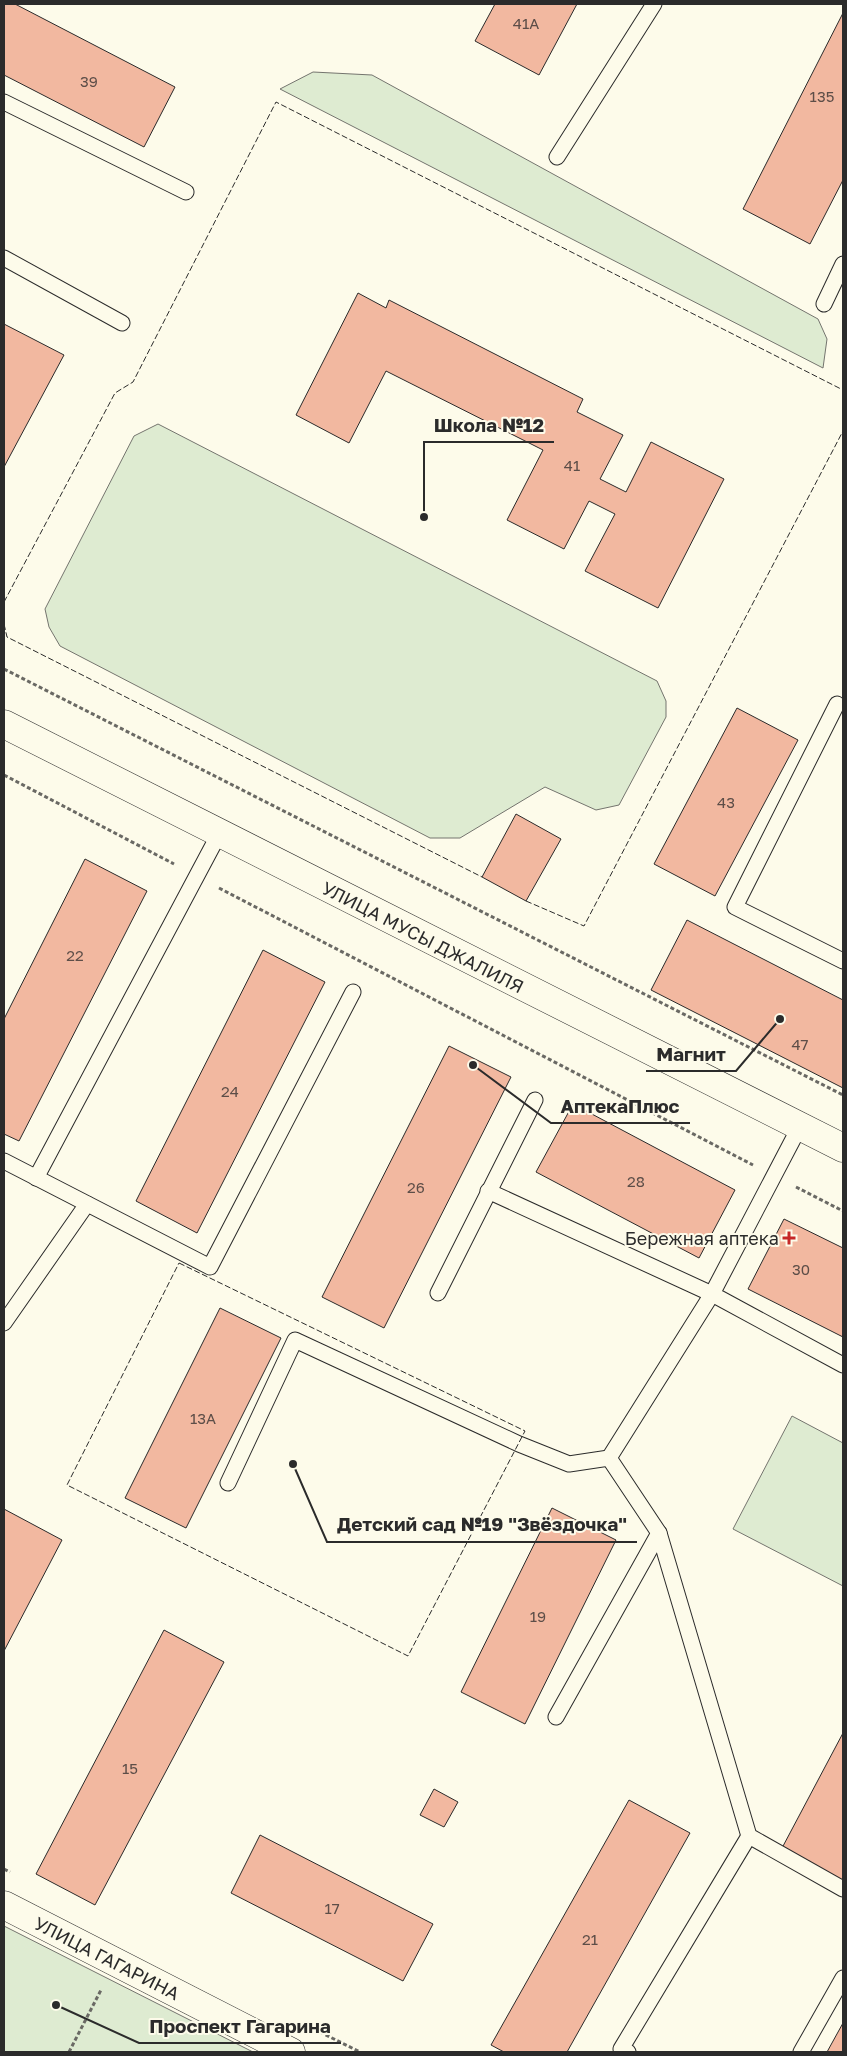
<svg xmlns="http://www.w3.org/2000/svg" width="847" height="2056" viewBox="0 0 847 2056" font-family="'Golos Text',sans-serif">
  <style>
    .green { fill: #deebd1; stroke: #74746e }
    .building { fill: #f2b8a0; stroke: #2b2b2b }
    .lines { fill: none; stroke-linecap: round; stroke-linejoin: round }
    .service-casing { stroke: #2b2b2b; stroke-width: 17 }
    .minor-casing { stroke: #2b2b2b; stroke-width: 29 }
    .tertiary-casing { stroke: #2b2b2b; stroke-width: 29 }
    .path { stroke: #6a6964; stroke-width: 3; stroke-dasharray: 4 2.5; stroke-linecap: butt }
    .service { stroke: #fdfbea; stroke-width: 15 }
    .minor { stroke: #fdfbea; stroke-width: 28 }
    .tertiary { stroke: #fdfbea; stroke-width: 28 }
    .fence { stroke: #2b2b2b; stroke-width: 1; stroke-dasharray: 6 2.5; stroke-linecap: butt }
    .poi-dot { fill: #c62828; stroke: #fdfbea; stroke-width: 2 }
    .labels { text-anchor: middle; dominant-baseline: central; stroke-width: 4; stroke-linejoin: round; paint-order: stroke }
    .number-label { font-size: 15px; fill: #5d4e48 }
    .street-label { font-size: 18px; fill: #2b2b2b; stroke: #fdfbea }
    .poi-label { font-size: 18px; fill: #2b2b2b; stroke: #fdfbea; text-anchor: end }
    .leader { fill: none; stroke: #2b2b2b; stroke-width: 2 }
    .callout-dot { fill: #2b2b2b; stroke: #fdfbea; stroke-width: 2 }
    .callout-label { font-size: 19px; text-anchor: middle; font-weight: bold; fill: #2b2b2b; stroke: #fdfbea; stroke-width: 4; stroke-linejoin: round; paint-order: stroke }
  </style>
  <rect width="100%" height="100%" fill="#fdfbea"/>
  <!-- green -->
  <g class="green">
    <path d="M 313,72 L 372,75 L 818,319 L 827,339 L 823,368 L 280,89 Z"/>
    <path d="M 158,424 L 657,681 L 666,701 L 666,717 L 619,805 L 596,810 L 545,787 L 460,838 L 430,838 L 60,646 L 49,627 L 45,609 L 134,436 Z"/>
    <path d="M 792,1416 L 843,1443 L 843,1586 L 733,1529 Z"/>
    <path d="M 4,1926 L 253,2052 L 4,2052 Z"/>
  </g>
  <!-- building -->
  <g class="building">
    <path d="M 4,4 L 15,4 L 175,87 L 144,147 L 4,75 Z"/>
    <path d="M 495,4 L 577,4 L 539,75 L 475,41 Z"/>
    <path d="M 843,13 L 843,180 L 810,244 L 743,209 Z"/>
    <path d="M 358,293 L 386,308 L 389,300 L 583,399 L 577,412 L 623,435 L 600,479 L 626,492 L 651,442 L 724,479 L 658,608 L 585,571 L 615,514 L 589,501 L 564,549 L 507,520 L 543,450 L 386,371 L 349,443 L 296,415 Z"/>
    <path d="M 4,324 L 64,355 L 4,467 Z"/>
    <path d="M 737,708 L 798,740 L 715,896 L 654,864 Z"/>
    <path d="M 516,814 L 561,839 L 526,901 L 482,877 Z"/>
    <path d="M 85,859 L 147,891 L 19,1141 L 4,1134 L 4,1019 Z"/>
    <path d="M 687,920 L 843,1000 L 843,1088 L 651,990 Z"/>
    <path d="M 263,950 L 325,982 L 197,1233 L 136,1201 Z"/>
    <path d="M 449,1046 L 511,1077 L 384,1328 L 322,1297 Z"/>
    <path d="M 573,1104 L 735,1190 L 699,1258 L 536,1172 Z"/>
    <path d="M 784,1219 L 843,1248 L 843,1337 L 748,1289 Z"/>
    <path d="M 220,1308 L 281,1338 L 186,1528 L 125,1498 Z"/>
    <path d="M 552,1508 L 616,1540 L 525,1724 L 461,1692 Z"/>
    <path d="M 4,1509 L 62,1540 L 4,1651 Z"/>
    <path d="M 164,1630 L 224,1662 L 95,1905 L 36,1874 Z"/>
    <path d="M 843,1733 L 843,1878 L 842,1880 L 782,1848 Z"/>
    <path d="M 434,1789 L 458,1802 L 444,1827 L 420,1815 Z"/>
    <path d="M 629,1800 L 690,1833 L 567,2052 L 504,2052 L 491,2045 Z"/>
    <path d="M 260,1835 L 433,1924 L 403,1981 L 231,1893 Z"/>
    <path d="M 843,2023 L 843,2052 L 827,2052 Z"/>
  </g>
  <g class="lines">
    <!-- service casing -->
    <g class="service-casing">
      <g id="service">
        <path d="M 4,102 L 186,192"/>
        <path d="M 557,157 L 654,4"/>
        <path d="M 4,258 L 122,323"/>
        <path d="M 824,304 L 843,264"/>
        <path d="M 837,704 L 735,907 L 843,961"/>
        <path d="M 800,1126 L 712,1294 L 843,1365"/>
        <path d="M 4,1161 L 210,1267 L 353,992"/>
        <path d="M 36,1178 L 219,834"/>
        <path d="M 488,1191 L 712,1294 L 609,1458 L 659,1533 L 749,1836 L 843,1889"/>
        <path d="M 438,1293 L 535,1100"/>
        <path d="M 4,1323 L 87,1204"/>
        <path d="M 228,1483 L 295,1340 L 519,1444 L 569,1464 L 609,1458"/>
        <path d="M 556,1717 L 659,1533"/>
        <path d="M 628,2052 L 621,2049 L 749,1836"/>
        <path d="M 801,2052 L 843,1978"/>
      </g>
    </g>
    <!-- minor casing -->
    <g class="minor-casing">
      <path id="minor" d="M 4,1905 L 291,2052"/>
    </g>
    <!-- tertiary casing -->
    <g class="tertiary-casing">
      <path id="tertiary" d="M 4,724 L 843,1148"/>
    </g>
    <!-- path -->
    <g class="path">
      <path d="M 4,669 L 843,1095"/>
      <path d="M 4,775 L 174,864"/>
      <path d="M 219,888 L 753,1165"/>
      <path d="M 796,1187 L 843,1211"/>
      <path d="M 4,1869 L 10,1872"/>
      <path d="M 314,2029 L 360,2052"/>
      <path d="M 69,2052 L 101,1990"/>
    </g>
    <!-- service -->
    <use href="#service" class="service"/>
    <!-- minor -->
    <use href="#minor" class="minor"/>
    <!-- tertiary -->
    <use href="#tertiary" class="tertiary"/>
    <!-- fence -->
    <g class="fence">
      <path d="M 4,602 L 115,393 L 133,382 L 276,102 L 843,390"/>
      <path d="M 4,624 L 7,637 L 482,877"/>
      <path d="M 526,901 L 584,926 L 843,431"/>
      <path d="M 179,1263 L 525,1431 L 408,1656 L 67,1485 Z"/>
    </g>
  </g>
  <!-- markers -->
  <path class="poi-dot" d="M786.5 1230.5h5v5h5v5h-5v5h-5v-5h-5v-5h5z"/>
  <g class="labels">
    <!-- number labels -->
    <g class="number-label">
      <text x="526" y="23">41А</text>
      <text x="89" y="81">39</text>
      <text x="822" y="96">135</text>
      <text x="572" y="465">41</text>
      <text x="726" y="802">43</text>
      <text x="75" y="955">22</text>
      <text x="800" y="1044">47</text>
      <text x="230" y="1091">24</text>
      <text x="636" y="1181">28</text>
      <text x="416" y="1187">26</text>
      <text x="801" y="1269">30</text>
      <text x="203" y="1418">13А</text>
      <text x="538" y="1616">19</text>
      <text x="130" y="1768">15</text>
      <text x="332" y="1908">17</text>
      <text x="590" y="1939">21</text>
    </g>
    <!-- street labels -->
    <g class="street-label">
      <text transform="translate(423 937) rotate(27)">УЛИЦА МУСЫ ДЖАЛИЛЯ</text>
      <text transform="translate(107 1958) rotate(27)">УЛИЦА ГАГАРИНА</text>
    </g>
    <!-- poi labels -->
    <g class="poi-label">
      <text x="779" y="1238">Бережная аптека</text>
    </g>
  </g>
  <!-- callouts -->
  <path class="leader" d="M424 517L424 442H554M780 1019L736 1071H646M473 1065L551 1123H690M293 1464L327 1542H637M56 2005L139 2043H341"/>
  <g class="callout-dot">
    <circle cx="424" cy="517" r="5"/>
    <circle cx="780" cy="1019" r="5"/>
    <circle cx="473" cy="1065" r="5"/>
    <circle cx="293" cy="1464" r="5"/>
    <circle cx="56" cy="2005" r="5"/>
  </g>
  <g class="callout-label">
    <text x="489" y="432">Школа №12</text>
    <text x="691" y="1061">Магнит</text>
    <text x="620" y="1113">АптекаПлюс</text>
    <text x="482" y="1531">Детский сад №19 "Звёздочка"</text>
    <text x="240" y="2033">Проспект Гагарина</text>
  </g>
  <!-- border -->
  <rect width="847" height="2056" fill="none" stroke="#2b2b2b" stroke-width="10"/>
</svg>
